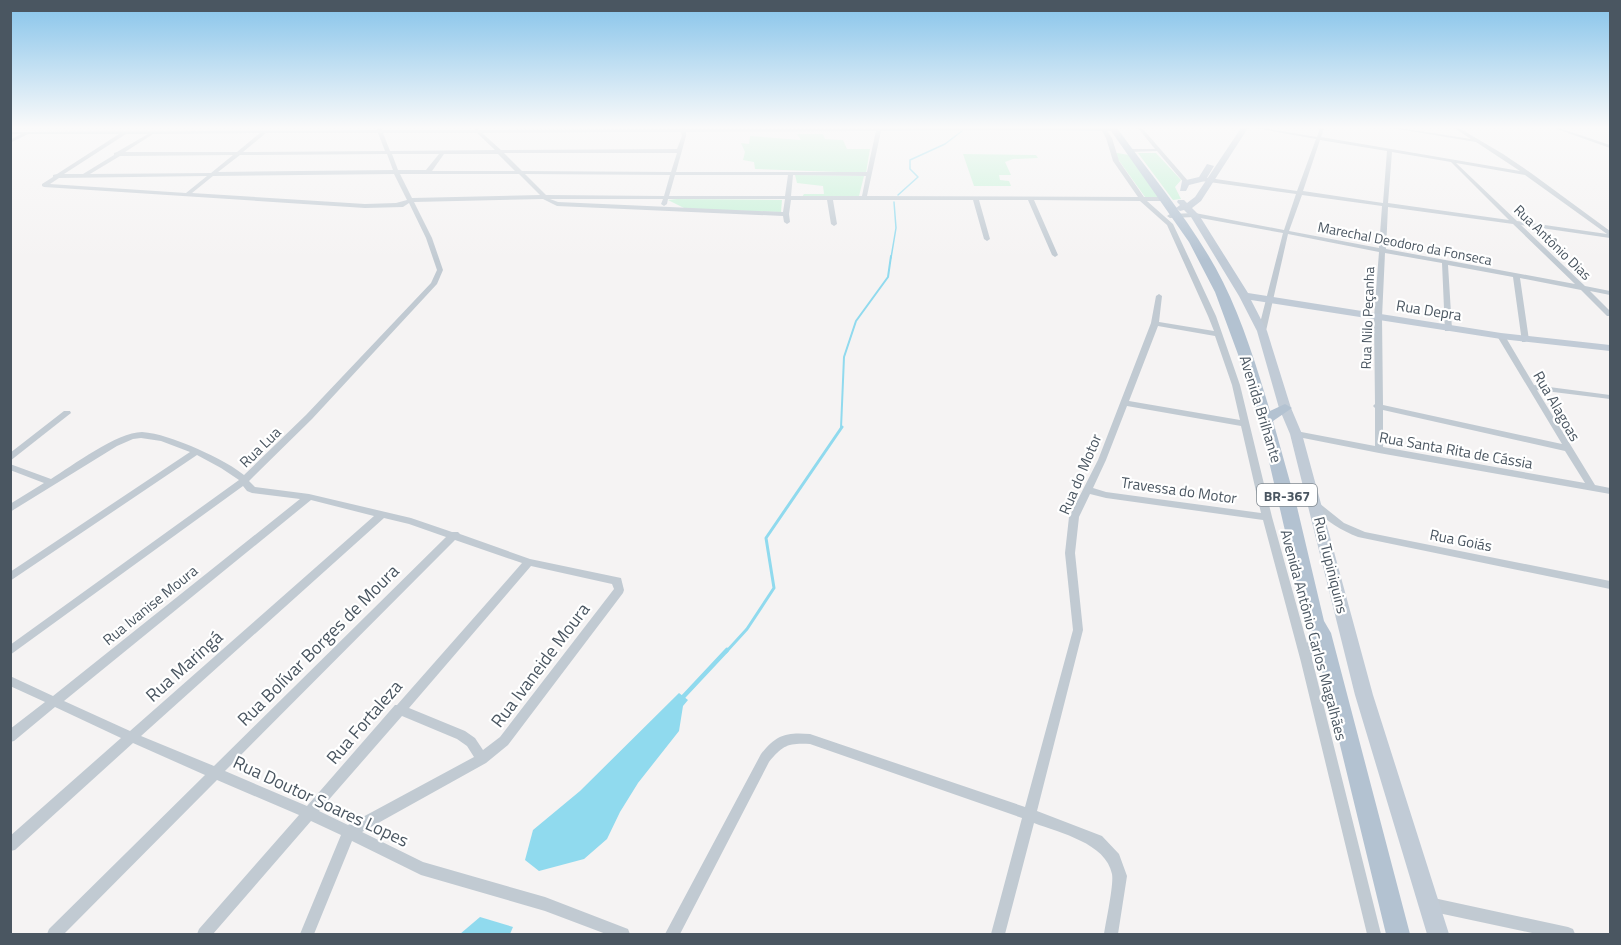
<svg xmlns="http://www.w3.org/2000/svg" width="1621" height="945" viewBox="0 0 1621 945" font-family="'Titillium Web',sans-serif">
  <style>
    .green { fill: #c3f1d5 }
    .water { fill: #90daee }
    .lines { fill: none; stroke-linecap: round; stroke-linejoin: round }
    .stream-far3 { stroke: #90daee; stroke-width: 1.5 }
    .stream-far2 { stroke: #90daee; stroke-width: 2 }
    .stream-far1 { stroke: #90daee; stroke-width: 3 }
    .stream { stroke: #90daee; stroke-width: 4.5 }
    .street { fill: #c1cad2; fill-rule: evenodd }
    .secondary { fill: #c1cbd6; fill-rule: evenodd }
    .primary { fill: #b3c2d1; fill-rule: evenodd }
    .labels { text-anchor: middle; dominant-baseline: central; stroke-width: 4.5; stroke-linejoin: round; paint-order: stroke }
    .far-street-label { font-size: 14px; fill: #4a5661; stroke: #fff }
    .shield { fill: #fff; stroke: #808990; stroke-width: 1.5 }
    .shield-label { font-size: 14px; font-weight: bold; fill: #4a5661 }
    .street-label { font-size: 15px; fill: #4a5661; stroke: #fff }
    .near-street-label { font-size: 18px; fill: #4a5661; stroke: #fff }
  </style>
  <rect width="100%" height="100%" fill="#f5f3f3"/>
  <!-- green -->
  <g class="green">
    <path d="M 797,134 L 823,134 L 825,139 L 843,140 L 847,149 L 870,149 L 866,173 L 755,169 L 754,162 L 743,160 L 745,152 L 741,143 L 749,144 L 750,136 L 801,140 Z"/>
    <path d="M 1117,153 L 1129,155 L 1159,197 L 1145,197 L 1115,155 Z"/>
    <path d="M 1138,153 L 1156,153 L 1181,180 L 1175,187 L 1181,199 L 1173,200 Z"/>
    <path d="M 963,154 L 1036,155 L 1038,158 L 1013,159 L 1005,162 L 1011,175 L 999,175 L 1000,180 L 1009,181 L 1011,186 L 974,186 Z"/>
    <path d="M 795,175 L 864,176 L 859,196 L 802,197 L 804,194 L 824,194 L 823,186 L 797,183 Z"/>
    <path d="M 668,200 L 677,199 L 782,200 L 781,212 L 686,209 Z"/>
  </g>
  <!-- water -->
  <g class="water">
    <path d="M 679,693 L 688,700 L 683,706 L 679,731 L 638,783 L 620,812 L 607,839 L 584,859 L 539,871 L 525,860 L 533,830 L 580,791 Z"/>
    <path d="M 480,917 L 513,927 L 510,934 L 460,934 Z"/>
  </g>
  <g class="lines">
    <!-- stream-far3 -->
    <g class="stream-far3">
      <path d="M 898,195 L 918,177 L 910,169 L 910,160 L 945,144 L 962,131"/>
      <path d="M 891,258 L 896,228 L 894,202"/>
    </g>
    <!-- stream-far2 -->
    <path class="stream-far2" d="M 841,428 L 844,357 L 856,321 L 888,277 L 891,256"/>
    <!-- stream-far1 -->
    <path class="stream-far1" d="M 726,652 L 747,629 L 774,588 L 766,538 L 842,427"/>
    <!-- stream -->
    <path class="stream" d="M 683,697 L 727,650"/>
    <!-- street -->
    <g class="street">
      <path d="M 377,128 L 381,128 L 382,130 L 474,130 L 476,128 L 479,130 L 681,129 L 681,128 L 686,129 L 1104,128 L 1117,129 L 1117,131 L 1107,131 L 1112,138 L 1119,161 L 1144,197 L 1165,197 L 1168,199 L 1165,201 L 1147,201 L 1173,224 L 1216,316 L 1240,385 L 1272,517 L 1307,643 C 1312,637 1317,627 1326,630 L 1327,633 L 1312,653 L 1312,659 L 1381,934 L 1367,934 L 1301,662 L 1263,520 L 1106,498 L 1090,494 L 1079,517 L 1075,553 L 1083,630 L 1037,811 L 1102,836 L 1119,854 L 1127,876 L 1118,934 L 1104,934 C 1106,921 1114,884 1112,874 C 1106,843 1060,833 1034,823 L 1005,934 L 991,934 L 1022,818 L 810,744 C 788,743 783,745 769,762 L 680,934 L 665,934 L 761,754 C 776,735 786,732 810,734 L 1025,807 L 1073,630 L 1065,553 L 1069,517 L 1098,460 L 1151,323 L 1156,296 L 1159,294 L 1162,296 L 1159,322 L 1214,331 L 1208,316 L 1167,225 L 1140,201 L 1034,200 L 1058,255 L 1055,257 L 1052,255 L 1028,200 L 979,200 L 990,239 L 987,241 L 984,239 L 973,200 L 833,200 L 837,224 L 834,226 L 831,224 L 827,200 L 791,200 L 789,214 L 790,222 L 787,224 L 784,222 L 783,216 L 557,206 L 543,199 L 414,202 L 432,238 L 443,270 L 437,284 L 312,419 L 249,481 L 255,487 L 309,494 L 411,518 L 452,532 L 458,532 L 460,534 L 530,559 L 621,578 L 624,590 L 623,593 L 508,745 L 486,763 L 362,832 L 423,862 L 545,897 L 628,929 L 630,934 L 606,934 L 545,911 L 421,875 L 352,841 L 314,934 L 300,934 L 341,835 L 311,821 L 213,934 L 197,934 L 199,929 L 299,815 L 217,780 L 64,934 L 47,934 L 49,929 L 205,775 L 133,743 L 15,850 L 10,851 L 10,836 L 121,738 L 55,707 L 14,741 L 10,742 L 10,729 L 45,702 L 10,686 L 10,676 L 53,696 L 300,499 L 252,493 L 247,491 L 243,486 L 10,655 L 10,645 L 239,480 L 221,468 L 197,455 L 10,581 L 10,572 L 190,452 L 161,441 L 141,438 L 133,439 L 117,446 L 10,512 L 10,504 L 44,483 L 10,470 L 10,464 L 51,479 C 72,466 117,432 142,432 C 158,433 176,440 191,446 C 209,454 229,463 244,475 L 306,415 L 431,283 L 437,270 L 426,238 L 409,203 L 403,207 L 365,208 L 44,187 L 42,186 L 42,184 L 53,177 L 53,175 L 57,174 L 119,134 L 28,134 L 10,143 L 10,140 L 21,134 L 10,134 L 10,132 L 377,130 ZM 992,130 L 1102,131 L 1106,138 L 1113,161 L 1138,197 L 867,196 L 881,131 ZM 876,131 L 867,172 L 676,172 L 686,136 L 686,132 ZM 681,132 L 682,136 L 677,149 L 501,150 L 482,133 ZM 260,133 L 237,152 L 125,152 L 153,134 ZM 266,133 L 378,133 L 385,151 L 243,152 ZM 383,133 L 477,133 L 495,150 L 390,151 ZM 126,134 L 148,134 L 117,152 L 114,153 L 114,155 L 83,174 L 64,174 ZM 504,153 L 677,153 L 671,172 L 522,171 ZM 387,154 L 393,170 L 218,172 L 240,155 ZM 392,154 L 439,154 L 426,170 L 398,170 ZM 444,154 L 498,154 L 515,171 L 432,171 ZM 233,155 L 211,173 L 90,174 L 120,156 ZM 394,174 L 407,200 L 396,203 L 365,204 L 192,193 L 213,176 ZM 400,174 L 519,174 L 540,195 L 412,198 ZM 525,174 L 670,175 L 664,196 L 546,195 ZM 675,175 L 788,175 L 785,196 L 669,196 ZM 793,175 L 866,176 L 862,196 L 791,196 ZM 207,176 L 186,193 L 50,184 L 59,178 ZM 550,199 L 663,199 L 661,204 L 664,206 L 667,204 L 668,199 L 785,199 L 783,212 L 558,202 ZM 1158,326 L 1215,336 L 1232,385 L 1240,420 L 1129,401 ZM 1127,406 L 1241,426 L 1261,513 L 1106,492 L 1093,488 L 1106,460 ZM 311,500 L 374,516 L 130,731 L 64,701 ZM 384,518 L 409,524 L 446,537 L 214,766 L 141,736 ZM 455,540 L 522,563 L 397,705 L 395,705 L 307,806 L 225,771 ZM 531,566 L 612,584 L 614,589 L 500,737 L 483,750 L 475,738 L 465,731 L 409,708 ZM 402,716 L 457,739 L 467,746 L 474,757 L 348,825 L 319,811 Z"/>
      <path d="M 1138,128 L 1142,128 L 1189,182 L 1189,184 L 1185,184 L 1157,151 L 1129,152 L 1129,150 L 1131,149 L 1155,149 Z"/>
      <path d="M 1255,128 L 1263,128 L 1317,137 L 1320,128 L 1324,128 L 1321,137 L 1520,171 L 1476,142 L 1392,128 L 1400,128 L 1471,139 L 1454,128 L 1459,128 L 1503,154 L 1531,173 L 1610,231 L 1610,238 L 1521,225 L 1585,286 L 1610,291 L 1610,295 L 1590,291 L 1610,311 L 1610,316 L 1607,316 L 1581,290 L 1520,278 L 1529,340 L 1525,342 L 1522,342 L 1513,277 L 1448,265 L 1452,329 L 1451,331 L 1445,331 L 1442,263 L 1385,253 L 1382,317 L 1383,405 L 1562,444 L 1497,336 L 1501,334 L 1505,336 L 1534,385 L 1610,395 L 1610,399 L 1537,390 L 1595,485 L 1610,488 L 1610,494 L 1379,453 L 1293,436 L 1292,434 L 1293,432 L 1296,431 L 1375,446 L 1375,408 L 1373,406 L 1375,404 L 1374,317 L 1379,252 L 1288,234 L 1266,331 L 1262,333 L 1259,333 L 1258,331 L 1283,233 L 1195,217 L 1170,218 L 1167,216 L 1170,214 L 1195,213 L 1284,230 L 1296,194 L 1202,181 L 1199,179 L 1202,177 L 1297,191 L 1316,139 ZM 1320,140 L 1387,151 L 1383,203 L 1303,191 ZM 1392,152 L 1451,162 L 1509,220 L 1388,203 ZM 1456,163 L 1525,175 L 1607,234 L 1517,221 ZM 1302,195 L 1382,206 L 1379,248 L 1289,231 ZM 1388,207 L 1513,224 L 1575,284 L 1386,249 ZM 1383,410 L 1565,451 L 1585,483 L 1383,447 Z"/>
      <path d="M 1554,128 L 1559,128 L 1610,145 L 1610,148 Z"/>
      <path d="M 64,411 L 70,411 L 71,413 L 10,461 L 10,453 Z"/>
      <path d="M 1316,502 L 1319,503 L 1344,523 L 1365,532 L 1610,581 L 1610,589 L 1358,537 C 1340,530 1324,520 1311,505 Z"/>
      <path d="M 1429,897 L 1568,927 L 1573,929 L 1575,934 L 1537,934 L 1429,911 L 1424,909 L 1422,904 L 1424,899 Z"/>
    </g>
    <!-- secondary -->
    <g class="secondary">
      <path d="M 1241,128 L 1248,128 L 1201,201 L 1192,208 L 1199,215 L 1248,293 L 1501,333 L 1610,345 L 1610,351 L 1501,339 L 1251,300 L 1267,331 L 1291,408 L 1302,434 L 1373,695 L 1449,934 L 1427,934 L 1355,695 L 1290,434 L 1279,408 L 1257,331 L 1239,296 L 1191,217 L 1184,210 L 1180,211 L 1176,208 L 1180,205 L 1177,202 L 1178,200 L 1184,200 L 1187,203 L 1195,197 Z"/>
      <path d="M 1207,164 L 1214,166 L 1205,181 L 1189,185 L 1186,191 L 1180,191 L 1182,181 L 1199,177 Z"/>
    </g>
    <!-- primary -->
    <path class="primary" d="M 1109,128 L 1117,128 C 1153,178 1195,226 1223,282 C 1243,322 1257,368 1270,411 L 1285,404 L 1292,408 L 1273,421 L 1297,507 L 1324,621 L 1331,633 L 1410,934 L 1386,934 L 1313,634 L 1306,622 L 1262,431 L 1239,357 L 1215,292 L 1189,242 Z"/>
  </g>
  <!-- sky -->
  <linearGradient id="sky" x2="0" y2="1"><stop stop-color="#85c3ea"/><stop offset="0.49" stop-color="#fafafa"/><stop offset="1" stop-color="#fafafa" stop-opacity="0"/></linearGradient>
  <rect width="1621" height="260" fill="url(#sky)"/>
  <g class="labels">
    <!-- far-street labels -->
    <g class="far-street-label">
      <text transform="translate(1553 242) rotate(44)">Rua Antônio Dias</text>
      <text transform="translate(1405 243) rotate(11)">Marechal Deodoro da Fonseca</text>
      <text transform="translate(1367 318) rotate(-88)">Rua Nilo Peçanha</text>
    </g>
    <!-- shield labels -->
    <rect class="shield" x="1257" y="484" width="60" height="22" rx="4.5"/>
    <g class="shield-label">
      <text x="1287" y="495">BR-367</text>
    </g>
    <!-- street labels -->
    <g class="street-label">
      <text transform="translate(1429 310) rotate(9)">Rua Depra</text>
      <text transform="translate(1557 406) rotate(60)">Rua Alagoas</text>
      <text transform="translate(1261 409) rotate(73)">Avenida Brilhante</text>
      <text transform="translate(260 447) rotate(-44)">Rua Lua</text>
      <text transform="translate(1456 450) rotate(10)">Rua Santa Rita de Cássia</text>
      <text transform="translate(1080 474) rotate(-67)">Rua do Motor</text>
      <text transform="translate(1179 490) rotate(8)">Travessa do Motor</text>
      <text transform="translate(1461 540) rotate(11)">Rua Goiás</text>
      <text transform="translate(1331 565) rotate(76)">Rua Tupiniquins</text>
      <text transform="translate(150 605) rotate(-39)">Rua Ivanise Moura</text>
      <text transform="translate(1314 635) rotate(75)">Avenida Antônio Carlos Magalhães</text>
    </g>
    <!-- near-street labels -->
    <g class="near-street-label">
      <text transform="translate(318 645) rotate(-45)">Rua Bolívar Borges de Moura</text>
      <text transform="translate(540 665) rotate(-53)">Rua Ivaneide Moura</text>
      <text transform="translate(184 666) rotate(-42)">Rua Maringá</text>
      <text transform="translate(364 722) rotate(-49)">Rua Fortaleza</text>
      <text transform="translate(321 801) rotate(25)">Rua Doutor Soares Lopes</text>
    </g>
  </g>
  <!-- border -->
  <rect width="1621" height="945" fill="none" stroke="#4a5661" stroke-width="24"/>
</svg>
